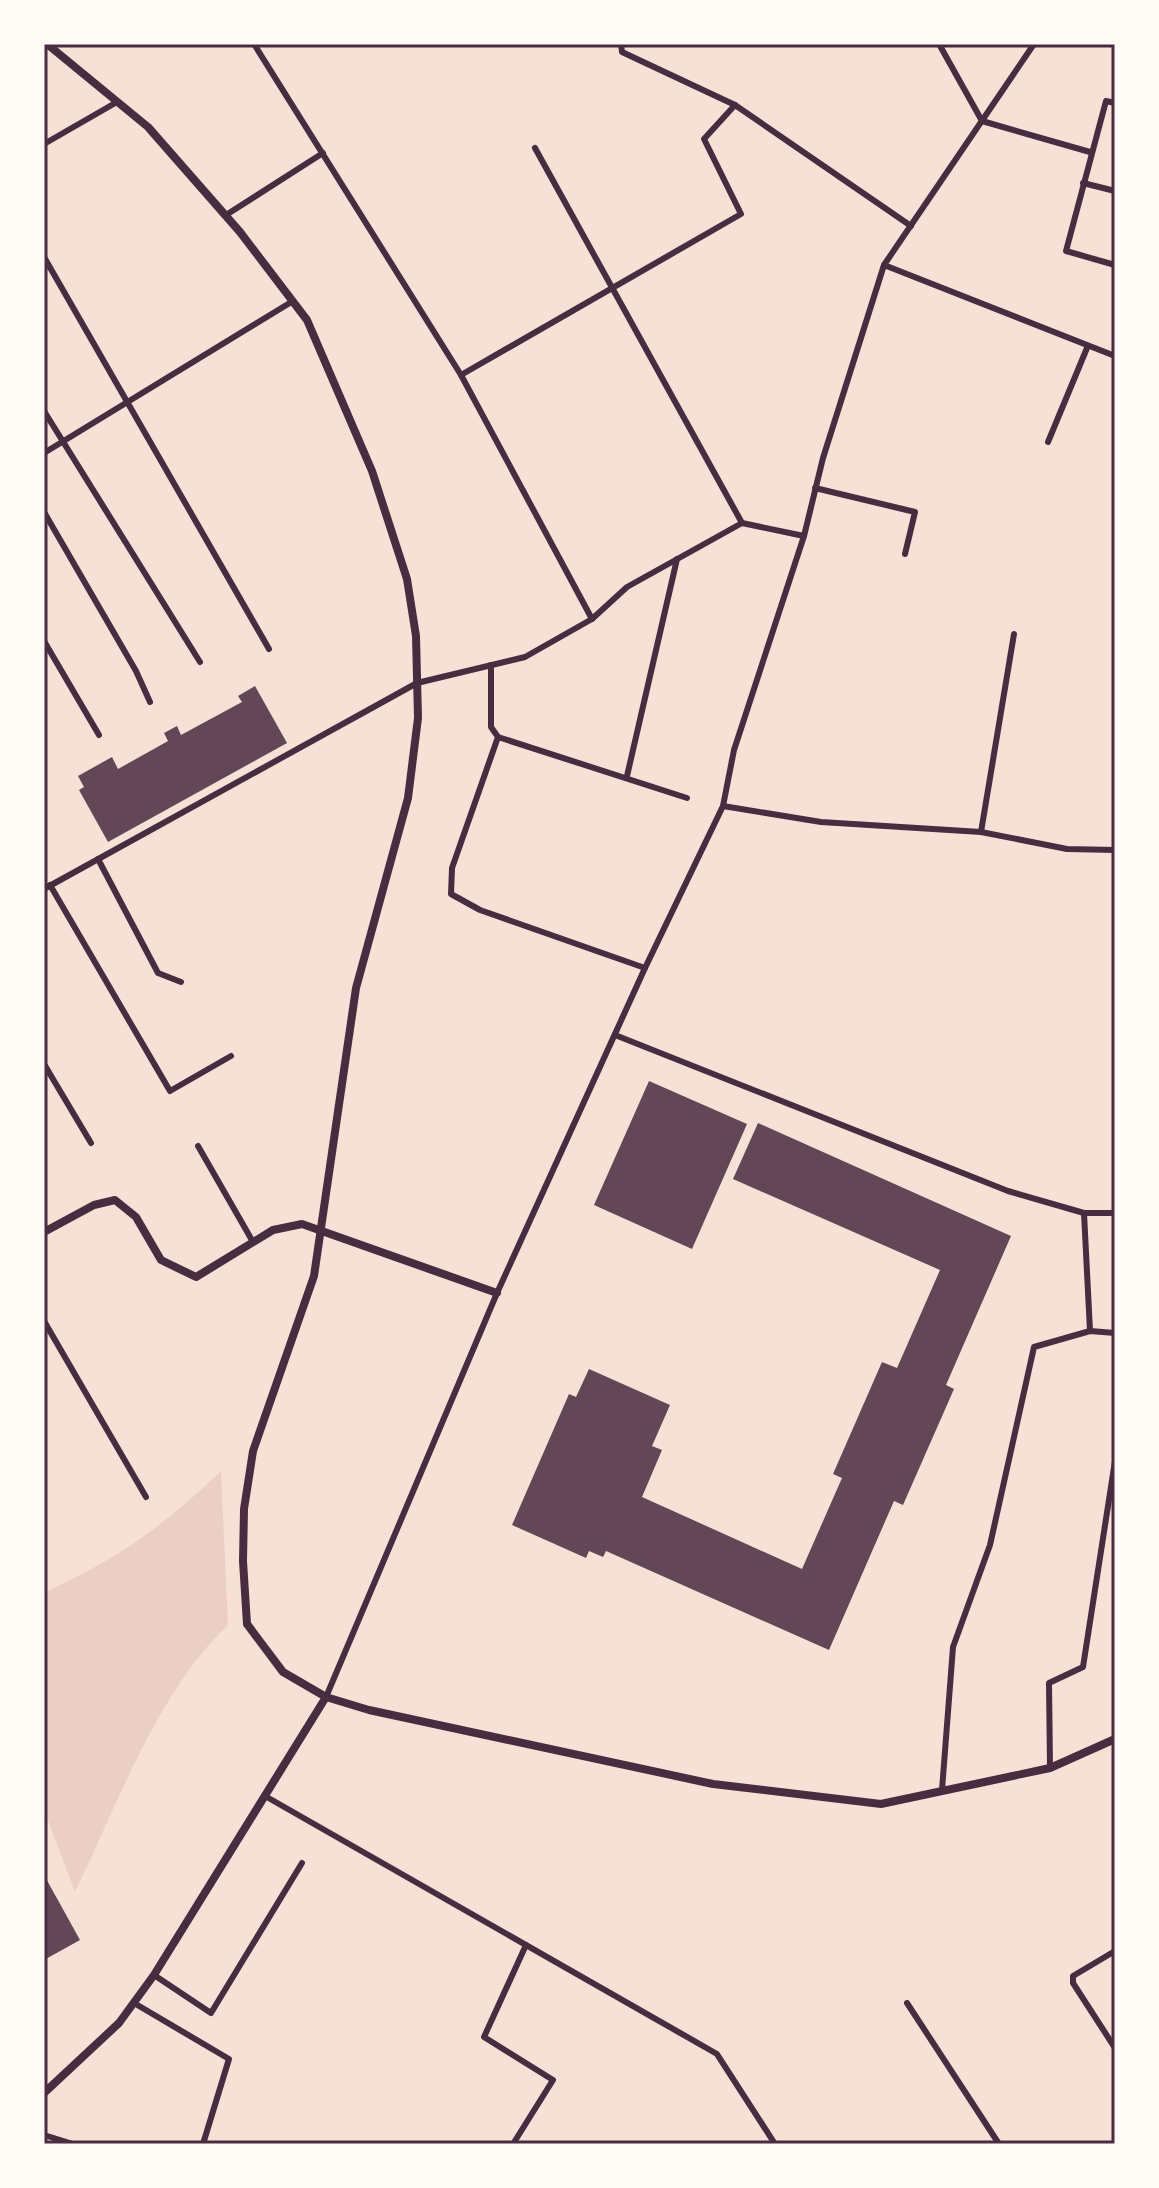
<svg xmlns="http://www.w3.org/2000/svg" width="1159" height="2188" viewBox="0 0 1159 2188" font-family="Lato,sans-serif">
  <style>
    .green { fill: #ebcfc5 }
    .building { fill: #644757 }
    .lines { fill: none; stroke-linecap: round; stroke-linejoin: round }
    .service { stroke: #4a2c40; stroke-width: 6 }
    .minor { stroke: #4a2c40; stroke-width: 8 }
    .neatline { fill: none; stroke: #4a2c40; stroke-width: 3 }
  </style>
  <rect width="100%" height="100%" fill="#f7e1d7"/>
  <!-- green -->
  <path class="green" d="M 221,1471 L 228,1625 C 158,1691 117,1805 75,1892 L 44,1810 L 44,1593 C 120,1557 160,1529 221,1471 Z"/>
  <!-- building -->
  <g class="building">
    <path d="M 255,686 L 287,743 L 108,842 L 79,790 L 84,787 L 78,776 L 112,757 L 118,769 L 168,741 L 164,733 L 177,726 L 181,735 L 242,702 L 238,696 Z"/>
    <path d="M 649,1081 L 747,1124 L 692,1249 L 594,1205 Z"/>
    <path d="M 758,1123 L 1011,1236 L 946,1385 L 954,1389 L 903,1505 L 894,1501 L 829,1650 L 606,1551 L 603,1557 L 589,1551 L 586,1558 L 512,1525 L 569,1394 L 576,1397 L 589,1369 L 670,1405 L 652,1446 L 662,1450 L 642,1497 L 802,1569 L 842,1478 L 833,1474 L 882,1362 L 897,1368 L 940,1270 L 733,1179 Z"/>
    <path d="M 44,1875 L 80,1940 L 44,1960 Z"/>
  </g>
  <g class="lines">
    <!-- service -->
    <g class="service">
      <path d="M 254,44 L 461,375 L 592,619"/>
      <path d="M 621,44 L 622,52 L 735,105 L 911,226"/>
      <path d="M 939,44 L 982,121 L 1090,152"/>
      <path d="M 1115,103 L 1106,101 L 1066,251 L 1115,265"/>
      <path d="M 44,144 L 117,102"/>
      <path d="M 535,148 L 742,523"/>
      <path d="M 1083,183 L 1115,191"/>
      <path d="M 226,215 L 323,153"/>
      <path d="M 44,257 L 269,649"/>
      <path d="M 884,265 L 1115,356"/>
      <path d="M 461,375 L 741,214 L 704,139 L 735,105"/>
      <path d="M 44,411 L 200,662"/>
      <path d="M 1048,442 L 1087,348"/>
      <path d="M 44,453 L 293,301"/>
      <path d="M 815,488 L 915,512 L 905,554"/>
      <path d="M 44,512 L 136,671 L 150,702"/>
      <path d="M 44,641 L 99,735"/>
      <path d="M 491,665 L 491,727 L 498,737 L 452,868 L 451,894 L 480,910 L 645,968"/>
      <path d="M 498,737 L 687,798"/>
      <path d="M 627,776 L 677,559"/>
      <path d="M 723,806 L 821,822 L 981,832 L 1067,849 L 1115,850"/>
      <path d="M 981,832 L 1014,634"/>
      <path d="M 98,859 L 158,973 L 181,982"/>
      <path d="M 50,885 L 170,1091 L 231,1056"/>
      <path d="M 44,889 L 417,683 L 525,657 L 592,619 L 627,587 L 742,523 L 804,536"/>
      <path d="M 615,1035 L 1008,1191 L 1084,1213 L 1115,1213"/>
      <path d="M 44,1064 L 91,1143"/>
      <path d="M 198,1146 L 253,1242"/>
      <path d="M 1084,1213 L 1090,1331"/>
      <path d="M 44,1321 L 146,1497"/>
      <path d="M 326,1697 L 497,1293 L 645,968 L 723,806 L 734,750 L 804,536 L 823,458 L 884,265 L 1034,44"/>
      <path d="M 1050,1768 L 1049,1683 L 1083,1667 L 1115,1461"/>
      <path d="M 942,1790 L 953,1647 L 990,1545 L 1034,1347 L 1090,1331 L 1115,1333"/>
      <path d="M 265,1796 L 717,2054 L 775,2144"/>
      <path d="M 1115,1951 L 1073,1976 L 1073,1983 L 1115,2048"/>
      <path d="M 154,1975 L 211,2013 L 302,1863"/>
      <path d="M 134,2003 L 229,2059 L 203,2144"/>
      <path d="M 907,2003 L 999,2144"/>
      <path d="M 44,2135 L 73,2144"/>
      <path d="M 513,2144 L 553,2080 L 484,2037 L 526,1945"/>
    </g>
    <!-- minor -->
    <g class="minor">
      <path d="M 47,44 L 148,127 L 240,232 L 307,320 L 372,471 L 407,579 L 416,636 L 418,718 L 408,798 L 356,988 L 314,1276 L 253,1451 L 244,1509 L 243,1561 L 247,1624 L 283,1672 L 326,1697 L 369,1710 L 713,1784 L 881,1804 L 1050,1768 L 1115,1739"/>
      <path d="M 44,1232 L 94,1205 L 115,1200 L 136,1217 L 161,1260 L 196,1277 L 273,1230 L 302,1224 L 497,1293"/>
      <path d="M 44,2093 L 119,2023 L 154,1975 L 326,1697"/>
    </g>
  </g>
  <!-- border -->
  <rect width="1159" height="2188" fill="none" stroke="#fffaf5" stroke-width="92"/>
  <rect x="46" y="46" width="1067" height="2096" class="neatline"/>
</svg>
